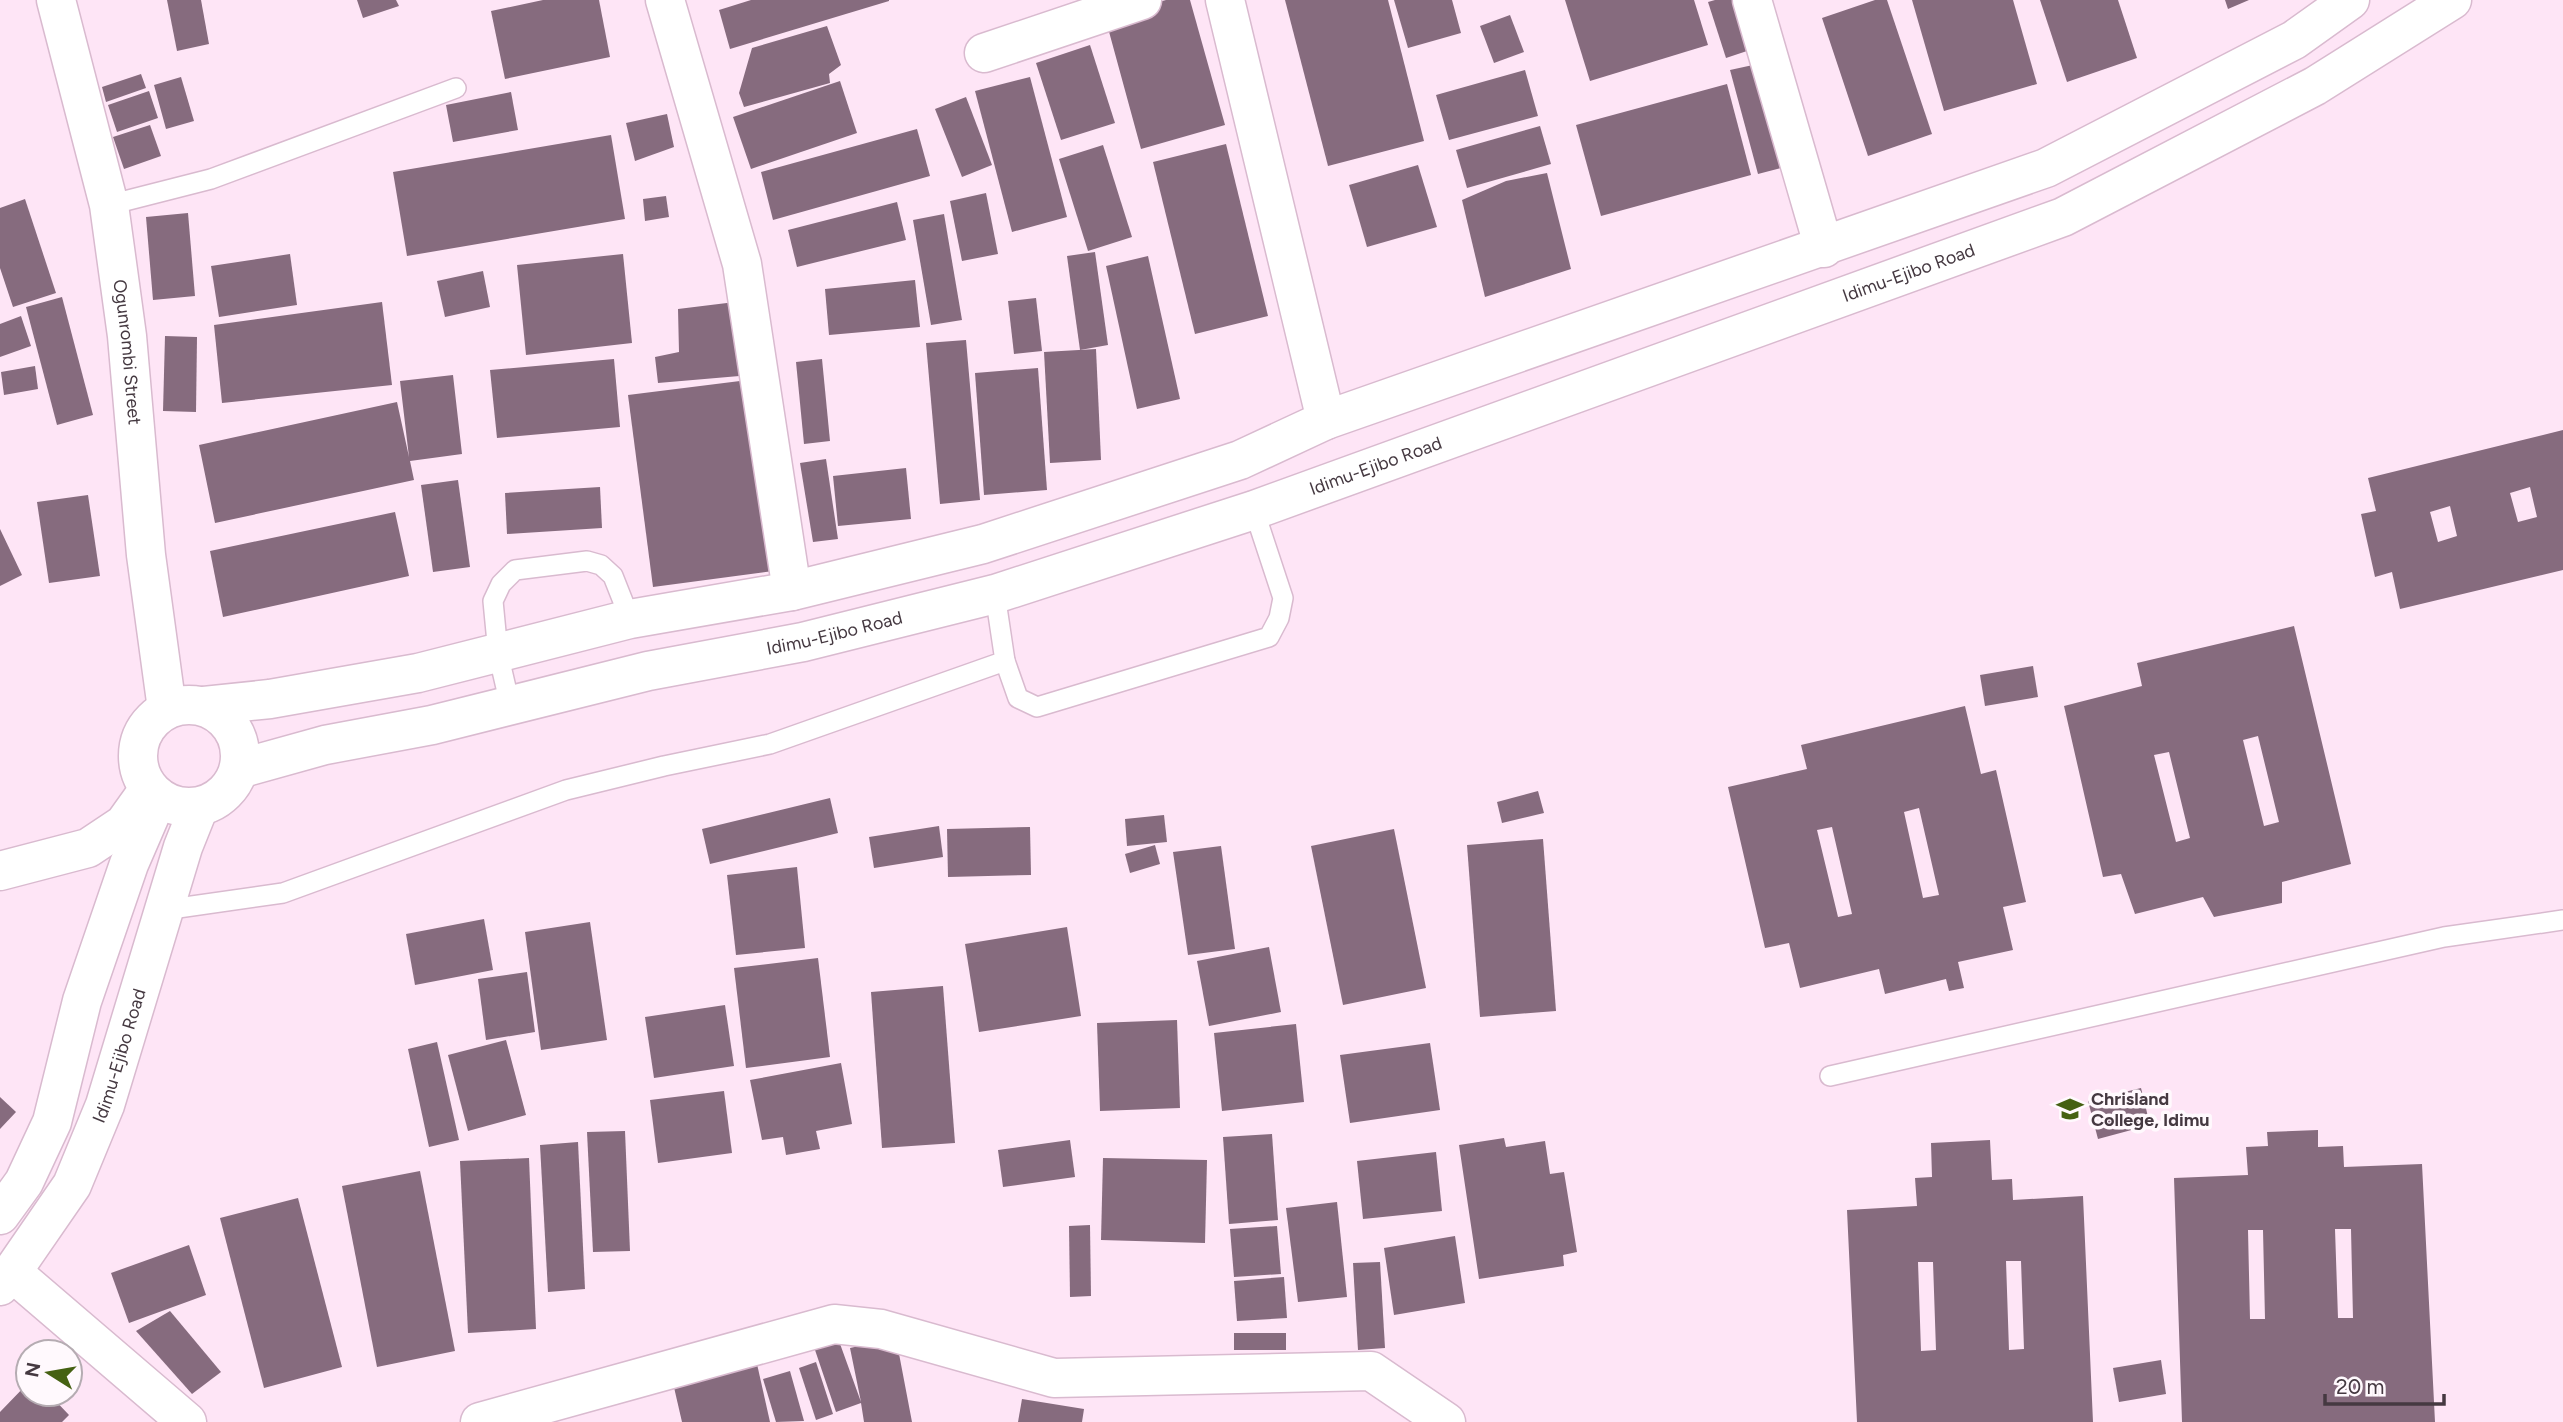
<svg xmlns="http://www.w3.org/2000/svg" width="2563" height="1422" viewBox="0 0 2563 1422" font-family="Figtree,sans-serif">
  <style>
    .building { fill: #866b7e; fill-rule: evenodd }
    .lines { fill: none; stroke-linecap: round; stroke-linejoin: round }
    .lane-casing { stroke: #d9bacf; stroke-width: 22 }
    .street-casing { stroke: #d9bacf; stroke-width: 41 }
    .secondary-casing { stroke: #d9bacf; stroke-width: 41 }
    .lane { stroke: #fff; stroke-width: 19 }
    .street { stroke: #fff; stroke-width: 38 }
    .secondary { stroke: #fff; stroke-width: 38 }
    .labels { text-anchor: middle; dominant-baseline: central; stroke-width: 7; stroke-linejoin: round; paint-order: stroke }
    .street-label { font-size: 18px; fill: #453941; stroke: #fff9fd }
    .poi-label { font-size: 18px; font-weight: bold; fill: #453941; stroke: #fff9fd; text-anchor: start }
  </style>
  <rect width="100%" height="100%" fill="#fee5f6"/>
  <!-- building -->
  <g class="building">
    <path d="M 167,0 L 201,0 L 209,44 L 177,51 Z"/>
    <path d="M 357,0 L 396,0 L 399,6 L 363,18 Z"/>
    <path d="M 543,0 L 599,0 L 610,57 L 505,79 L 491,11 Z"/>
    <path d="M 751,0 L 889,0 L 889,1 L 730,49 L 719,10 Z"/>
    <path d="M 1166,0 L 1190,0 L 1225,125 L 1141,149 L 1105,17 Z"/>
    <path d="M 1285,0 L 1388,0 L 1424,141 L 1328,166 Z"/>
    <path d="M 1394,0 L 1452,0 L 1461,33 L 1408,48 Z"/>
    <path d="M 1565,0 L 1694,0 L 1708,45 L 1590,81 Z"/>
    <path d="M 1715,0 L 1737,0 L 1753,49 L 1726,58 L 1708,2 Z"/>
    <path d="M 1875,0 L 1887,0 L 1932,134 L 1868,156 L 1822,18 Z"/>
    <path d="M 1912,0 L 2013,0 L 2037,84 L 1944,111 Z"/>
    <path d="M 2040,0 L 2118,0 L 2137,58 L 2067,82 Z"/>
    <path d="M 2225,0 L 2249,0 L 2228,9 Z"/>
    <path d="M 1510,15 L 1524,52 L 1494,63 L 1480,26 Z"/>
    <path d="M 827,26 L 841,65 L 829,74 L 830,83 L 744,107 L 739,93 L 752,48 Z"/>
    <path d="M 1090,45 L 1115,123 L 1061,140 L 1036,63 Z"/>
    <path d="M 1753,65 L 1781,168 L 1758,174 L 1730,70 Z"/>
    <path d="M 1525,70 L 1538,116 L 1449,140 L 1436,95 Z"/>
    <path d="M 141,74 L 146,88 L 106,102 L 102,87 Z"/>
    <path d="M 181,77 L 194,121 L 166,129 L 154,85 Z"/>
    <path d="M 1030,77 L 1067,217 L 1012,232 L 975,91 Z"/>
    <path d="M 840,81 L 857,133 L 751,169 L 733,117 Z"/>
    <path d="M 1727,84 L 1751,175 L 1601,216 L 1576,125 Z"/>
    <path d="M 149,91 L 158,118 L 117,132 L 108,105 Z"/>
    <path d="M 511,92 L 518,130 L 453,142 L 446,105 Z"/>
    <path d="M 966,97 L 992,165 L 962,177 L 935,109 Z"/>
    <path d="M 667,114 L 674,147 L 635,161 L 626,123 Z"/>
    <path d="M 150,125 L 161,156 L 124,169 L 113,137 Z"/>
    <path d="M 1540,126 L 1551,164 L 1467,188 L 1456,150 Z"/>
    <path d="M 917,129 L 930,176 L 773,220 L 761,172 Z"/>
    <path d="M 611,135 L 625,219 L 407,256 L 393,172 Z"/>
    <path d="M 1226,144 L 1268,316 L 1195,334 L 1153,162 Z"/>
    <path d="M 1103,145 L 1132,237 L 1088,251 L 1059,159 Z"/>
    <path d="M 1418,165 L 1437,227 L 1367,247 L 1349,185 Z"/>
    <path d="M 1547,173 L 1571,269 L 1485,297 L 1462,200 L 1506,181 Z"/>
    <path d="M 986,193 L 998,254 L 962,261 L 950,201 Z"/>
    <path d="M 666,196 L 669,217 L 645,221 L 643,199 Z"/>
    <path d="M 25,199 L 56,293 L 13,307 L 0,268 L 0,208 Z"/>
    <path d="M 897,202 L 906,240 L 797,267 L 788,230 Z"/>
    <path d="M 188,213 L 195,296 L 153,300 L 146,217 Z"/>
    <path d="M 944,214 L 962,320 L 931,325 L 913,220 Z"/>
    <path d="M 1095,252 L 1108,345 L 1080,350 L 1067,256 Z"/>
    <path d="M 290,254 L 297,305 L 219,317 L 211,266 Z"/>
    <path d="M 623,254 L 632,343 L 526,355 L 517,265 Z"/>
    <path d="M 1148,256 L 1180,399 L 1137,409 L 1106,266 Z"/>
    <path d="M 483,271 L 490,307 L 445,317 L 437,281 Z"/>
    <path d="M 915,280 L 920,327 L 829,335 L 825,289 Z"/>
    <path d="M 62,297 L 93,415 L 57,425 L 26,307 Z"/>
    <path d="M 1036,298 L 1042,351 L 1014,354 L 1008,301 Z"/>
    <path d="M 382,302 L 392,385 L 222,403 L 214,325 Z"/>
    <path d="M 735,302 L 751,375 L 658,383 L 655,357 L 679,352 L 678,309 Z"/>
    <path d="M 21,316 L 31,346 L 0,357 L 0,324 Z"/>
    <path d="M 165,336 L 197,337 L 196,412 L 163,411 Z"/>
    <path d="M 966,340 L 980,500 L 940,504 L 926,343 Z"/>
    <path d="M 1096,349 L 1101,460 L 1050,463 L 1044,352 Z"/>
    <path d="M 614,359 L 620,427 L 497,438 L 490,370 Z"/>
    <path d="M 822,359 L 830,441 L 804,444 L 796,362 Z"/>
    <path d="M 35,366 L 38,389 L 4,395 L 1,372 Z"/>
    <path d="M 1038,368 L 1047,490 L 984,495 L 975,373 Z"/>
    <path d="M 453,375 L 462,454 L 410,461 L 414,480 L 215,523 L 199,445 L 397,402 L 409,457 L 400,381 Z"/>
    <path d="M 748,380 L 773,571 L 653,587 L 628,395 Z"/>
    <path d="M 2563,430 L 2563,570 L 2400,609 L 2392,572 L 2375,577 L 2361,514 L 2376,511 L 2368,478 ZM 2530,487 L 2537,517 L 2518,522 L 2510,493 ZM 2450,506 L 2457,536 L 2438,542 L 2430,512 Z"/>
    <path d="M 826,459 L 838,539 L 813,542 L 800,463 Z"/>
    <path d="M 906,468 L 911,519 L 838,526 L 833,476 Z"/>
    <path d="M 458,480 L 470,567 L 433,572 L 421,485 Z"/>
    <path d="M 600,487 L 602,528 L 507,534 L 505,493 Z"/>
    <path d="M 88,495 L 100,576 L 49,583 L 37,502 Z"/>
    <path d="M 395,512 L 409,576 L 223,617 L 210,551 Z"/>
    <path d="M 0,529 L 22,575 L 0,586 Z"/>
    <path d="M 2294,626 L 2351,864 L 2282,882 L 2282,903 L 2214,917 L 2203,897 L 2135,914 L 2121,874 L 2103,877 L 2064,706 L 2142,686 L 2137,663 ZM 2258,736 L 2279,822 L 2264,826 L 2243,740 ZM 2169,752 L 2190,838 L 2176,842 L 2154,755 Z"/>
    <path d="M 2033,666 L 2038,697 L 1985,706 L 1980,675 Z"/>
    <path d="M 1965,706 L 1981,774 L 1996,770 L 2026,902 L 2003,907 L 2013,950 L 1958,962 L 1964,988 L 1949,991 L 1946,979 L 1885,994 L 1879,969 L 1800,988 L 1789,943 L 1765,948 L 1728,787 L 1807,769 L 1801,745 ZM 1919,808 L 1939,895 L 1923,898 L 1904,812 ZM 1832,827 L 1852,914 L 1838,917 L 1817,830 Z"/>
    <path d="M 1538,791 L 1544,813 L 1502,823 L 1497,802 Z"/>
    <path d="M 830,798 L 838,833 L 710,864 L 702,829 Z"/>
    <path d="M 1164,815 L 1167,842 L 1127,846 L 1125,819 Z"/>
    <path d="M 939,826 L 943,857 L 874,868 L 869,837 Z"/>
    <path d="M 1030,827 L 1031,875 L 948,877 L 947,829 Z"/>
    <path d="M 1394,829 L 1426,988 L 1343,1005 L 1311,846 Z"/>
    <path d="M 1543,839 L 1556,1011 L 1480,1017 L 1467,845 Z"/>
    <path d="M 1155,845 L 1160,864 L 1130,873 L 1125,854 Z"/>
    <path d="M 1221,846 L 1235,949 L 1188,955 L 1173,852 Z"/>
    <path d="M 797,867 L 805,948 L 736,955 L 727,875 Z"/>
    <path d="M 484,919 L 493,970 L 415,985 L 406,934 Z"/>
    <path d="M 590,922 L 607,1040 L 541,1050 L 525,932 Z"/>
    <path d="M 1067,927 L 1081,1016 L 979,1032 L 965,944 Z"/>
    <path d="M 1269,947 L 1281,1012 L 1209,1026 L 1197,961 Z"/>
    <path d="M 818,958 L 830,1057 L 746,1068 L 734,968 Z"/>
    <path d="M 527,972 L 535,1032 L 486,1040 L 478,979 Z"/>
    <path d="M 943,986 L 955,1143 L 882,1148 L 871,992 Z"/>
    <path d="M 725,1005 L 734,1066 L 654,1078 L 645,1017 Z"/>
    <path d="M 1177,1020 L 1180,1108 L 1100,1111 L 1097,1023 Z"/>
    <path d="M 1296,1024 L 1304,1102 L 1222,1111 L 1214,1033 Z"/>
    <path d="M 506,1040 L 526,1115 L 468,1131 L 448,1055 Z"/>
    <path d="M 437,1042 L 459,1140 L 429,1147 L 408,1049 Z"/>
    <path d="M 1430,1043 L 1440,1110 L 1350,1123 L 1340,1055 Z"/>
    <path d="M 841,1063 L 852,1124 L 816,1131 L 820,1149 L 786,1155 L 783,1137 L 762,1140 L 750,1080 Z"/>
    <path d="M 2141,1088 L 2150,1125 L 2098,1139 L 2088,1101 Z"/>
    <path d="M 724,1091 L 732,1153 L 658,1163 L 650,1100 Z"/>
    <path d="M 0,1097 L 16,1112 L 0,1129 Z"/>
    <path d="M 2318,1130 L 2318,1147 L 2343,1146 L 2344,1167 L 2422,1164 L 2435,1422 L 2182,1422 L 2174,1178 L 2248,1175 L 2246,1147 L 2268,1146 L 2267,1132 ZM 2335,1229 L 2351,1229 L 2353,1318 L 2338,1318 ZM 2248,1230 L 2263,1230 L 2265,1319 L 2250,1319 Z"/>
    <path d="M 625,1131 L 630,1251 L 593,1252 L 587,1132 Z"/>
    <path d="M 1272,1134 L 1278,1220 L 1229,1224 L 1223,1137 Z"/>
    <path d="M 1504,1138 L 1506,1147 L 1545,1141 L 1550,1174 L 1564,1172 L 1577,1252 L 1563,1255 L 1564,1266 L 1479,1279 L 1459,1145 Z"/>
    <path d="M 1070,1140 L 1075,1177 L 1003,1187 L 998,1150 Z"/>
    <path d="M 1990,1140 L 1992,1180 L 2012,1179 L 2013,1200 L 2083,1196 L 2093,1422 L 1857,1422 L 1847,1210 L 1917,1206 L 1915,1178 L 1932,1177 L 1931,1143 ZM 2006,1261 L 2021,1261 L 2024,1349 L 2009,1350 ZM 1918,1262 L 1933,1262 L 1936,1350 L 1921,1351 Z"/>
    <path d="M 578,1142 L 585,1289 L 548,1292 L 540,1145 Z"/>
    <path d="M 1436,1152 L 1442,1211 L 1363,1219 L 1357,1161 Z"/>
    <path d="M 529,1158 L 536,1329 L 468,1333 L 460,1161 Z"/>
    <path d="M 1103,1158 L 1207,1160 L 1205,1243 L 1101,1240 Z"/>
    <path d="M 420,1171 L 455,1351 L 377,1367 L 342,1186 Z"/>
    <path d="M 298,1198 L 342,1367 L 264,1388 L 220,1218 Z"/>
    <path d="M 1337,1202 L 1347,1297 L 1298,1302 L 1286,1208 Z"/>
    <path d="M 1090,1225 L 1091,1296 L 1070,1297 L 1069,1226 Z"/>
    <path d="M 1277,1226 L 1281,1274 L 1234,1277 L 1230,1229 Z"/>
    <path d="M 1455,1236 L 1465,1303 L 1394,1315 L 1384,1248 Z"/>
    <path d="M 189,1245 L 206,1295 L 129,1323 L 111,1273 Z"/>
    <path d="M 1380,1262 L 1385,1348 L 1358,1350 L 1353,1263 Z"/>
    <path d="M 1284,1277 L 1287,1318 L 1237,1321 L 1234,1281 Z"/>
    <path d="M 170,1311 L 221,1372 L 192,1394 L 136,1331 Z"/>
    <rect x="1234" y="1333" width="52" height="17"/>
    <path d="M 896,1338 L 912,1422 L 864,1422 L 861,1403 L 836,1412 L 815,1350 L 839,1341 L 861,1402 L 850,1348 Z"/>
    <path d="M 2161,1360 L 2166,1394 L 2119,1402 L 2113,1368 Z"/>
    <path d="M 816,1362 L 833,1414 L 816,1420 L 799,1368 Z"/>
    <path d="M 757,1364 L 770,1422 L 682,1422 L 673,1383 Z"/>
    <path d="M 790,1371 L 804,1421 L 776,1422 L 763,1379 Z"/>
    <path d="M 28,1383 L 28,1394 L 49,1394 L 69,1415 L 62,1422 L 0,1422 L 0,1412 Z"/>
    <path d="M 1022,1399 L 1084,1409 L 1082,1422 L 1018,1422 Z"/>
  </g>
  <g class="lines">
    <!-- lane casing -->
    <g class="lane-casing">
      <g id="lane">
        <path d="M 109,205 L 211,179 L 456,88"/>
        <path d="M 1005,661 L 1018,698 L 1037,707 L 1269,637 L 1279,618 L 1283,598 L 1254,510"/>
        <path d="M 510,705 L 498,653 L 493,601 L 501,584 L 515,570 L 587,561 L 601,565 L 613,576 L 630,619"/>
        <path d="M 164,910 L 283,893 L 566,790 L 664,766 L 770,744 L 1005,661 L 995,594"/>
        <path d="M 1830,1076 L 2444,937 L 2563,920"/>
      </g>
    </g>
    <!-- street casing -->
    <g class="street-casing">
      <g id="street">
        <path d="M 665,0 L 742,264 L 792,591"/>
        <path d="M 1225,0 L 1326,420"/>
        <path d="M 1752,0 L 1824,248"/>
        <path d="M 984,53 L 1142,0"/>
        <path d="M 0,871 L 88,848 L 124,824 L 149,789"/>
        <path d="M 12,1272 L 187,1422"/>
        <path d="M 480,1422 L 834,1324 L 881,1329 L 1054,1378 L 1371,1371 L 1446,1422"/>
      </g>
    </g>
    <!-- secondary casing -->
    <g class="secondary-casing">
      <g id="secondary">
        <path id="s1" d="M 56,0 L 109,205 L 127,336 L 146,555 L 167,709"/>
        <circle cx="189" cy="756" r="51"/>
        <path d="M 204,706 L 270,699 L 418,673 L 630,619 L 792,591 L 983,544 L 1240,460 L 1326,420 L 2046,168 L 2294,40 L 2350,0"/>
        <path id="s2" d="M 239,769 L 325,745 L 432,725 L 648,671 L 803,642 L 995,594 L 1254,510 L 2063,217 L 2315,86 L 2452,0"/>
        <path d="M 0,1215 L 24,1182 L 52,1122 L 82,1001 L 129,864 L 158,797"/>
        <path id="s3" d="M 0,1286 L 12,1272 L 72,1185 L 105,1105 L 183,847 L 199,807"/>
      </g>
    </g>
    <!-- lane -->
    <use href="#lane" class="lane"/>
    <!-- street -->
    <use href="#street" class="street"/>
    <!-- secondary -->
    <use href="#secondary" class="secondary"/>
  </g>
  <!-- icons -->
  <defs>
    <g id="school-bare" transform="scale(2.1)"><path d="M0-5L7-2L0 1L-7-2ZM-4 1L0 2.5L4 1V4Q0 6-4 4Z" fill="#456112" stroke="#fff9fd" stroke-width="2.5" paint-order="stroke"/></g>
  </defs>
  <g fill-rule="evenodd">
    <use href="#school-bare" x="2070" y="1109"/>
  </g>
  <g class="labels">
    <!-- street labels -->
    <g class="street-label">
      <text stroke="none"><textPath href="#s2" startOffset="1745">Idimu-Ejibo Road</textPath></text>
      <text stroke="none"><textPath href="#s1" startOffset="360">Ogunrombi Street</textPath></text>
      <text stroke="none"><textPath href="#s2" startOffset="1178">Idimu-Ejibo Road</textPath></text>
      <text stroke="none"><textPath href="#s2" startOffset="611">Idimu-Ejibo Road</textPath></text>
      <text stroke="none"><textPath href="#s3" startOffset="262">Idimu-Ejibo Road</textPath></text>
    </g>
    <!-- poi labels -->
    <g class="poi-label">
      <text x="2091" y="1099">Chrisland<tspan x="2091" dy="21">College, Idimu</tspan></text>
    </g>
  </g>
  <!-- north arrow -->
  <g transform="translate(49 1373) rotate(281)"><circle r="33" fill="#fff9fd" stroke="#b5acb2" stroke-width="2"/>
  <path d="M0-5L12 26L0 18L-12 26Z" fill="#456112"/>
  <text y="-10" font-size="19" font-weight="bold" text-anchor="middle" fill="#453941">N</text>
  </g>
  <!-- scale -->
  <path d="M2325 1394v10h119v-10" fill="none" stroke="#453941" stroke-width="3.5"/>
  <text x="2336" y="1394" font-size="21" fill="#453941" stroke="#fff9fd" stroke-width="5" paint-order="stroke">20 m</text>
</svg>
